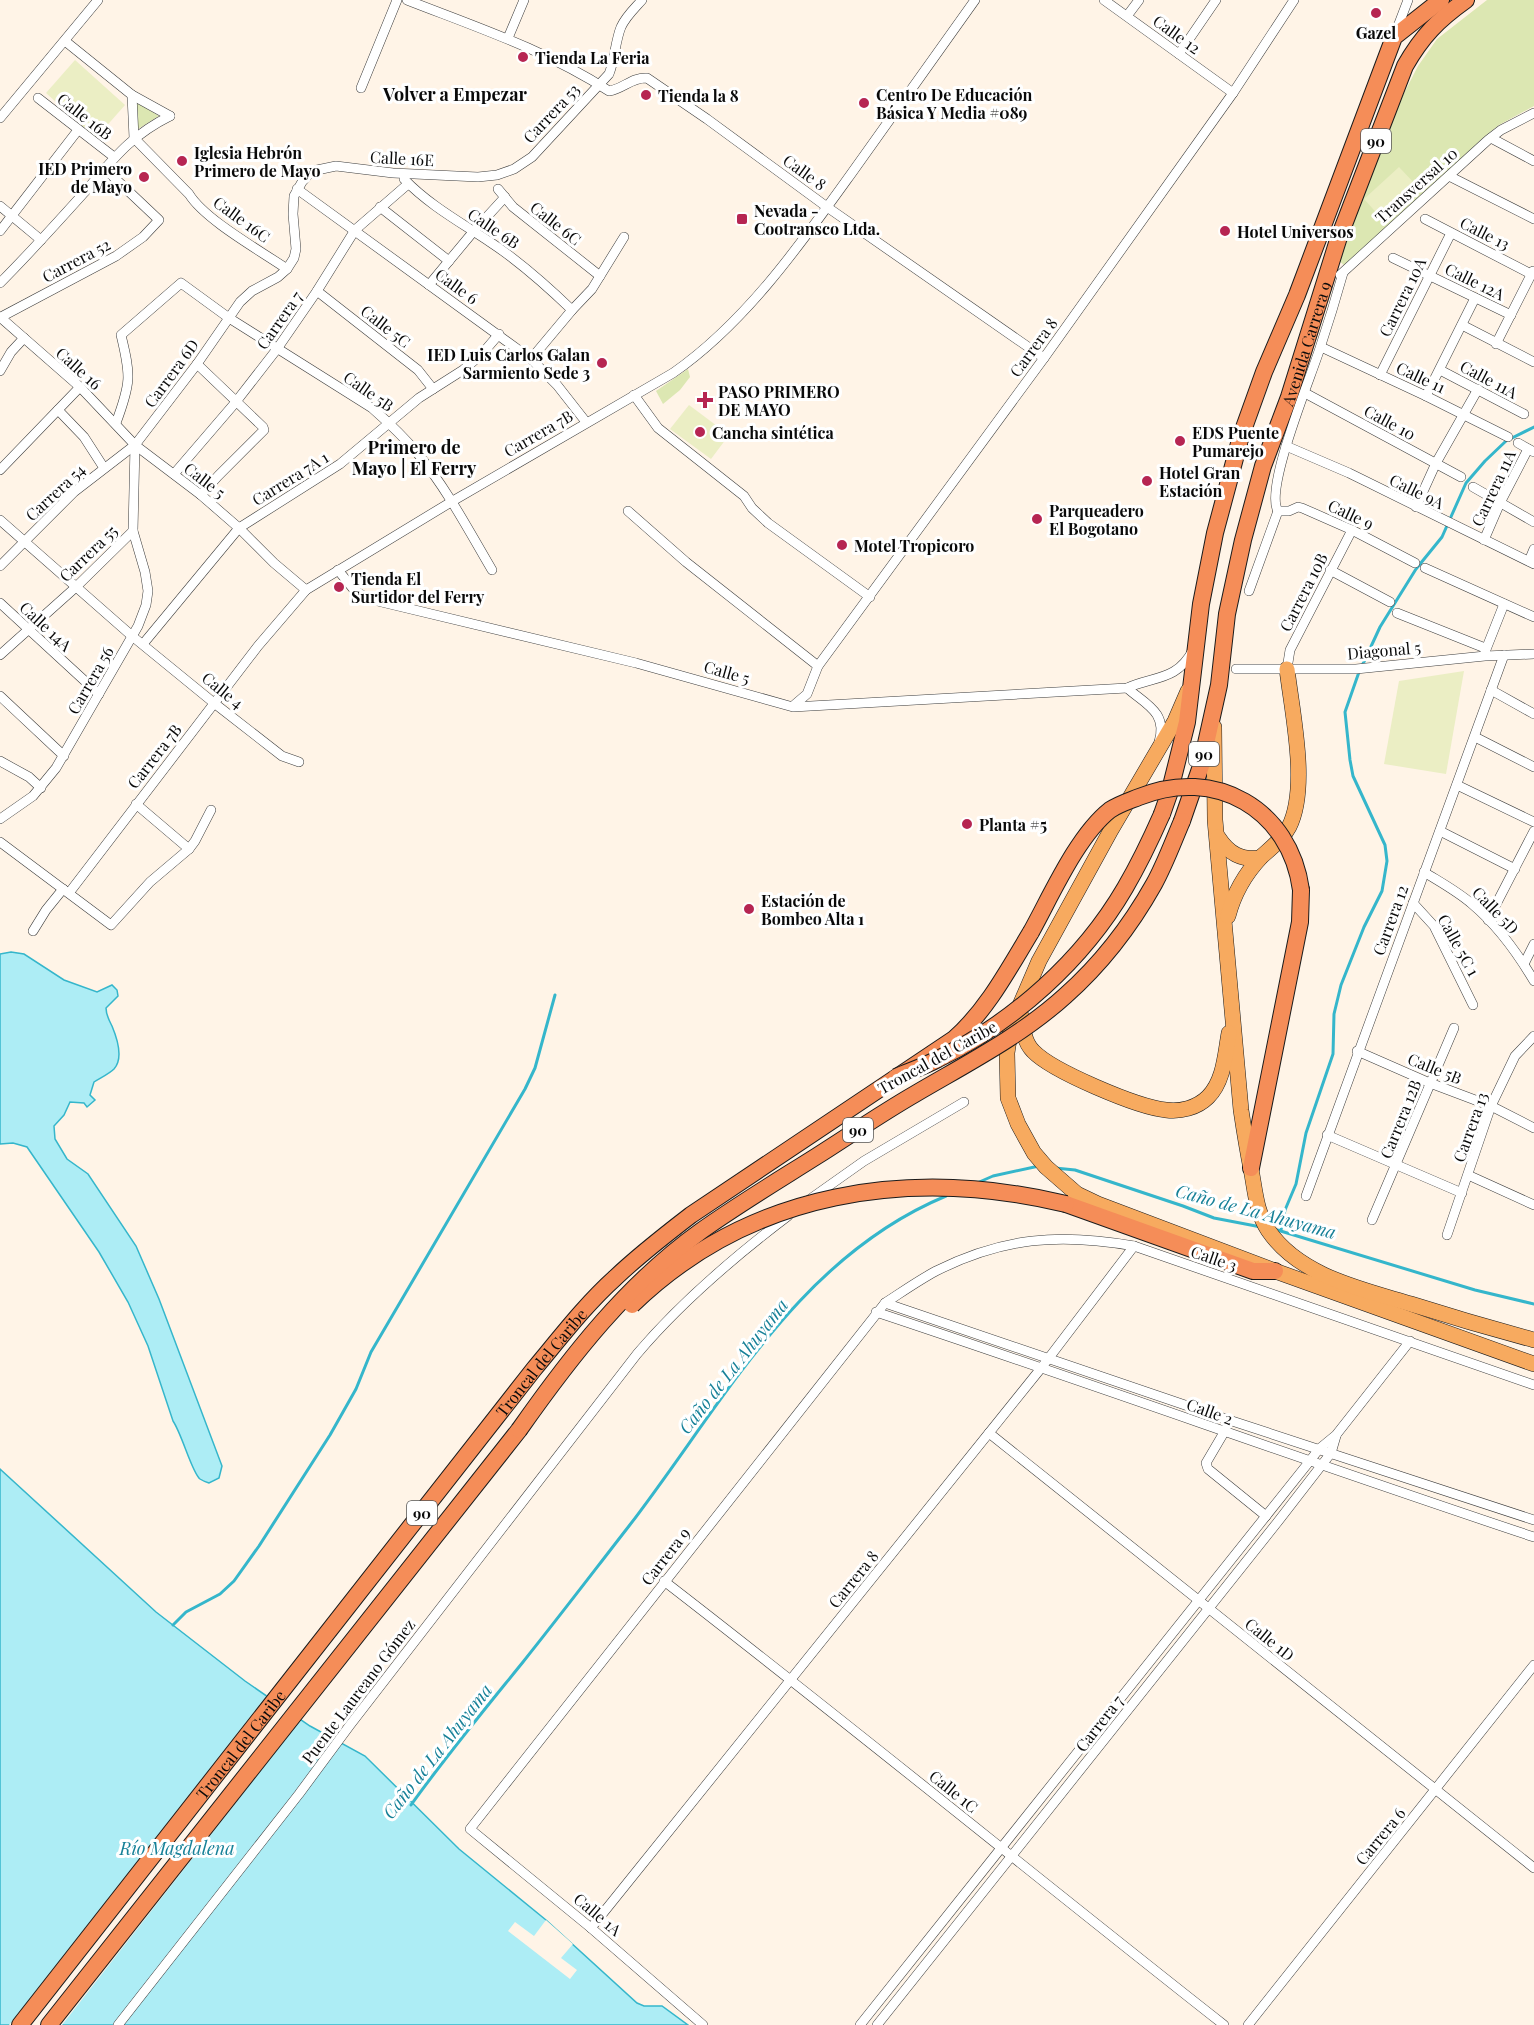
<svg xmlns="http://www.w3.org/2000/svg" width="1534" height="2025" viewBox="0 0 1534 2025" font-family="'Playfair Display',serif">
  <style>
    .green { fill: #dce7b2 }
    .pitch { fill: #ebeec4 }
    .water { fill: #adedf5; stroke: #35b6cb; stroke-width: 1.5 }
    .pier { fill: #fff4e7 }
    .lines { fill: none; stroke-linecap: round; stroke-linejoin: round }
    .stream { stroke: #35b6cb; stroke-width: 3 }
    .minor-casing { stroke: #3d3d3d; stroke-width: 10 }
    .primary-casing { stroke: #1b1b1b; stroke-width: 16 }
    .trunk-casing { stroke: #1b1b1b; stroke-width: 18 }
    .minor { stroke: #fff; stroke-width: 9 }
    .primary { stroke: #f7aa5f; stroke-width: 15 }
    .trunk { stroke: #f58d58; stroke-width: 16 }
    .trunk-bridge-casing { stroke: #1b1b1b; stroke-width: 18; stroke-linecap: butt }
    .trunk-bridge { stroke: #f58d58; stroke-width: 16 }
    .poi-dot { fill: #b62552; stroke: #fff; stroke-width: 2 }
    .labels { text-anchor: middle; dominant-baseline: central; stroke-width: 6; stroke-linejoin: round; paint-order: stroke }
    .shield { fill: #fff; stroke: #545454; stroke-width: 1.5 }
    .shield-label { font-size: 15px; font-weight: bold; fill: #0a0a0a }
    .poi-label { font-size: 16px; font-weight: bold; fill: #0a0a0a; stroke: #fff; text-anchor: start }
    .street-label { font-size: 16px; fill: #0a0a0a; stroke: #fff }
    .neighbourhood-label { font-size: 18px; font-weight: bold; fill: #0a0a0a; stroke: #fff }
    .water-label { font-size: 18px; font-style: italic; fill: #178198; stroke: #fff }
  </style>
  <rect width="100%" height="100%" fill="#fff4e7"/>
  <!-- green -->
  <g class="green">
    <path d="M 1487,0 L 1534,0 L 1534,106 L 1499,125 L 1484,137 L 1345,266 L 1338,260 L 1400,101 L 1418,66 L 1437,39 Z"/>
    <path d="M 136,102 L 159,116 L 138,129 Z"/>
    <path d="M 688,369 L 690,377 L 680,390 L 663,404 L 656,391 Z"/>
  </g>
  <!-- pitch -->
  <g class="pitch">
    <path d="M 75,60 L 125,105 L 96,138 L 46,93 Z"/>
    <path d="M 1399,167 L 1417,186 L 1382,219 L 1364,199 Z"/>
    <path d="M 689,405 L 729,435 L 711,459 L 670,429 Z"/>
    <path d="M 1464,671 L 1446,774 L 1384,764 L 1399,681 Z"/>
  </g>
  <!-- water -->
  <g class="water">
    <path d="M 11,952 L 24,954 L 64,980 L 97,992 L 112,985 L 117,990 L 118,996 L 106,1008 C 106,1015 109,1020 112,1026 C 117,1038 124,1058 114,1069 C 109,1074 100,1078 94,1082 L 90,1095 L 95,1100 L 87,1107 L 84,1103 L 70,1102 L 64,1115 L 54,1126 L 55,1139 L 67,1159 L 88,1174 L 136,1246 L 159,1299 L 222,1466 L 219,1478 L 209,1483 C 206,1482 203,1481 200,1479 C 192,1473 182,1434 173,1421 L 148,1346 L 128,1302 L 99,1252 L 27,1147 L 13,1143 L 0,1144 L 0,954 Z"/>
    <path d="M 0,1469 L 156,1612 L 245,1681 L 310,1726 L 365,1756 L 459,1849 L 546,1920 L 637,2003 L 644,2006 L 662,2006 L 688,2025 L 0,2025 Z"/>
  </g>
  <!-- pier -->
  <g class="pier">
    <path d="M 268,1694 L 303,1717 L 62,2025 L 9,2025 Z"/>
    <path d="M 546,1920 L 573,1944 L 561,1958 L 577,1970 L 570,1979 L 508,1931 L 515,1922 L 534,1936 Z"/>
  </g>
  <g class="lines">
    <!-- stream -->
    <g class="stream">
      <path d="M 1362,666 L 1380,627 L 1416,569 L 1442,537 L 1466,483 L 1485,461 L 1506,441 L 1534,427"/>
      <path d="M 1055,1168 L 1075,1170 L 1183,1206 L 1214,1218 L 1261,1227"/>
      <path d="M 977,1183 L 993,1176 L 1039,1166"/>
      <path d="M 1274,1229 L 1475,1290 L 1534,1304"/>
      <path d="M 1281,1230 L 1285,1210 L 1296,1184 L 1306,1133 L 1333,1054 L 1334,1014 L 1341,985 L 1364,927 L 1382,891 L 1387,861 L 1385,845 L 1353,776 L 1350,760 L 1345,712 L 1359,672"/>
      <path d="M 173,1625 L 186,1612 L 220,1594 L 234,1581 L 259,1546 L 330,1435 L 356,1389 L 371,1352 L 525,1089 L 535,1068 L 555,995"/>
      <path d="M 411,1805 C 446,1756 485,1709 523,1662 C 559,1617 594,1571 629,1526 C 723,1404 797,1258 946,1196"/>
    </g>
    <!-- minor casing -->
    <g class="minor-casing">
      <g id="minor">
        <path d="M 407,0 C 476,27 546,50 609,91 C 623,89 632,77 647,78 L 707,119 L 827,207 L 1044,358"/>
        <path d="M 1104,0 L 1233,93"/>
        <path d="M 1127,16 L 1139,0"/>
        <path d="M 1395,34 L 1408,0"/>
        <path d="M 508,38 L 524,0"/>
        <path d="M 65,41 L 132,95 L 170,116"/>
        <path d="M 1179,54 L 1216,0"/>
        <path d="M 361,88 L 397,0"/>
        <path d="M 132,95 L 134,138 L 189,194 C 205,220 261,251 287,269"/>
        <path d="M 38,98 L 114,157"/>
        <path d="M 0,118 L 98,0"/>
        <path d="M 1491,138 L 1534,161"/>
        <path d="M 1449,176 L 1534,219"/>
        <path d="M 404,179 C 429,205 460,222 490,242 C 519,261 547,286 572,310"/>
        <path d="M 297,189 L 531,359 L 557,385 L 586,422"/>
        <path d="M 498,189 L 513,207 L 600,276"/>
        <path d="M 0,206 L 41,240"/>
        <path d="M 380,207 L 449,261"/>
        <path d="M 1425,219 L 1531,274"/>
        <path d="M 0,231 L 78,130"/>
        <path d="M 1393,258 L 1511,315"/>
        <path d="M 1343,273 C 1336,298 1328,324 1320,348 C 1311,377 1264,489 1278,511 L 1289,511 L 1298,507 L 1302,508 L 1352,530 L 1415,563"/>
        <path d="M 1340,275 L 1488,140 L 1501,130 L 1534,113"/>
        <path d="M 0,283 C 28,255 55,225 82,195 C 112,161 128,137 170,116"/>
        <path d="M 429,285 L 473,232 L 505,197"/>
        <path d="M 317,291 L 418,370 L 433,389"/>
        <path d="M 0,317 L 80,387 L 135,445 L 201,495 L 239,528 L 274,563 L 306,590"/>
        <path d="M 1,317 L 116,256 L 143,237 L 159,220 L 105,169"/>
        <path d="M 1462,325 L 1534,362"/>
        <path d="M 1496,344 L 1533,271"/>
        <path d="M 1321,347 L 1426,396 L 1508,437"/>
        <path d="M 531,359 L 572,310 L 592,289 L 624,237"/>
        <path d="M 197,364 L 263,427 L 264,430 L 218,476 L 201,495"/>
        <path d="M 1440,370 L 1524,414"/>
        <path d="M 0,371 L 11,352 L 24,338"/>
        <path d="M 1380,375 L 1451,233"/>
        <path d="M 1305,393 L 1461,477"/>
        <path d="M 634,395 L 658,428 L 744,496 L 752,508 L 768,523 L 870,597"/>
        <path d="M 1426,396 L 1475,298"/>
        <path d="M 58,410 L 84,437 L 104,468"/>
        <path d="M 116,423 C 131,383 131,376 121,335 L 181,283 L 229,318 L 372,408 C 388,422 404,437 418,454 C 447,489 469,531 492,570"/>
        <path d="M 1518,443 L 1534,452"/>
        <path d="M 1286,446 L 1349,473 L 1534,564"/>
        <path d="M 0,470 L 80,387"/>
        <path d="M 174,474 L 235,403 L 277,349 L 317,291 L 355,230 L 408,184"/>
        <path d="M 1473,487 L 1534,522"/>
        <path d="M 1416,507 L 1436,463 L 1478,389"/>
        <path d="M 628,511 L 686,562 L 818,666"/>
        <path d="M 0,520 L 132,636 L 214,703 L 282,756 L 299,762"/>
        <path d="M 1484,540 L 1500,503 L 1528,449"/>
        <path d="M 1529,561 L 1534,549"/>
        <path d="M 0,566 L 74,492 L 135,445 L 197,364 L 240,302 L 252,291 L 278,277 L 287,269 L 294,258 L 296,249 L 293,214 L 294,196 L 302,182 L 308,175 L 317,170 L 336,166 L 393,173 L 478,177 L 497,175 L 514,169 L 532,157 L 609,74 C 615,59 615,42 621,27 C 626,16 635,8 642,0"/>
        <path d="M 1425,568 L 1534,617"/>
        <path d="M 338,570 L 355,591 L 369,599 L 636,663 L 793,707 L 1127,688 C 1154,676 1177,681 1193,650"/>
        <path d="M 1330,570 L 1390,602"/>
        <path d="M 1249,591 L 1278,511"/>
        <path d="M 0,603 L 99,694"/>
        <path d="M 1397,613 L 1485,648"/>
        <path d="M 143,644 L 239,528 L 340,464 L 419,398 L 463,370 L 482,354 L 499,334"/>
        <path d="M 1485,652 L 1504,604"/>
        <path d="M 0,655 L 76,587 L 133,531"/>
        <path d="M 1236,669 L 1356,669 L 1485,656 L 1534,654"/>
        <path d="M 1287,669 L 1290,650 L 1352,530"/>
        <path d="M 1127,688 C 1145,704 1168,712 1159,742"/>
        <path d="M 1491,690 L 1534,714"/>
        <path d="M 0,696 L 64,756"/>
        <path d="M 793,706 L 807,694 L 818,666 L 1044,358 L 1233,93 L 1294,0"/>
        <path d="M 1475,737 L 1534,767"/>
        <path d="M 0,761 L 29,777 L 41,788"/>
        <path d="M 1457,785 L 1534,822"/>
        <path d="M 136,804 L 189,849"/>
        <path d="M 0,819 L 33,796 L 56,768 L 138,626 L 146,605 L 148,591 L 145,572 L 133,531 L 135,445"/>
        <path d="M 1440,831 L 1515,869"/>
        <path d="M 0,842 L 111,925 L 150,882 L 189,849 L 195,841 L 211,810"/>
        <path d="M 1424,872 C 1440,882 1457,891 1472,904 C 1496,924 1518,954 1534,981"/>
        <path d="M 69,893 L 258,646 L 306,590 L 451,502 L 673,373 C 745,323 800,245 851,174 C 892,116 933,58 975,0"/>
        <path d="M 1413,903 L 1434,926 L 1473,1005"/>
        <path d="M 1488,920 L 1534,831"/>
        <path d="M 33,931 L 46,910 L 63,889"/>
        <path d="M 1524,964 L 1534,944"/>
        <path d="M 1357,1051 L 1430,1083 L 1491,1106 L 1534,1128"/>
        <path d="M 1327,1135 L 1462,1193"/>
        <path d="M 1468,1175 L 1534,1205"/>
        <path d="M 1306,1196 L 1504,655"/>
        <path d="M 806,1202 L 864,1161 L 964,1102"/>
        <path d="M 1372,1220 L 1454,1028"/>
        <path d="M 1447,1235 L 1491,1106 L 1515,1056 L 1534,1036"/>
        <path d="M 885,1303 L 1229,1420 L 1534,1520"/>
        <path d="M 876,1312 C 1096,1385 1314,1464 1534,1537"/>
        <path d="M 1226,1429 L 1206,1463 L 1208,1469 L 1266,1516"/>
        <path d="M 989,1433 L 1534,1868"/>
        <path d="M 664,1581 C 853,1727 1037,1878 1224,2025"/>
        <path d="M 591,1928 L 1042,1367 L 1134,1246"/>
        <path d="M 118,2025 L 299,1794 L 350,1725 L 637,1354 C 681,1302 734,1257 788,1216"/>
        <path d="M 703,2025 L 591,1928 L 470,1829 L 885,1303 C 902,1292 919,1280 936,1271 C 1004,1237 1060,1233 1134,1246 L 1534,1385"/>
        <path d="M 860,2025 L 1309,1462 L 1319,1449 L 1336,1435 L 1410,1341"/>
        <path d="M 877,2025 L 1276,1524 L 1331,1453 L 1336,1436"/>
        <path d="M 1248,2025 L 1534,1665"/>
      </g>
    </g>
    <!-- primary casing -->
    <g class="primary-casing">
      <g id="primary">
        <path d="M 1188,691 L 1175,721 L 1111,830 L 1039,961 L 1011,1026 L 1007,1053 L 1008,1098 L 1018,1124 L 1034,1153 L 1046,1167 L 1077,1194 L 1098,1204 L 1275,1271 L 1534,1364"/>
        <path d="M 1214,727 L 1215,820 L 1241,1110 C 1244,1130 1247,1149 1251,1169 C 1255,1189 1256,1212 1268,1230 C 1299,1276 1361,1289 1411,1304 C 1452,1317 1493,1329 1534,1340"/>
        <path d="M 1218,837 C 1229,854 1241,860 1260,858"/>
        <path d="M 1228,916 C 1234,893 1245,874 1261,857 C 1271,848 1283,839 1289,827 C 1309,787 1292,713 1287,669"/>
        <path d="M 1022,1017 C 1023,1029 1024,1042 1033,1051 C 1052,1071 1137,1107 1166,1110 C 1180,1112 1197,1108 1208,1097 C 1224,1081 1225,1055 1229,1033"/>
      </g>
    </g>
    <!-- trunk casing -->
    <g class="trunk-casing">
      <g id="trunk">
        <path d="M 1162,814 L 1169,794 L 1187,722 L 1201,604 L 1215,533 L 1241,436 L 1264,372 L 1297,295 L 1394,37 L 1441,0"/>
        <path id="s1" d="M 1182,821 L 1201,766 L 1219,685 L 1227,614 L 1243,540 L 1263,466 L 1289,397 L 1338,240 L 1405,66 C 1422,36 1438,20 1466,0"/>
        <path d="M 1251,1168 L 1300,922 L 1301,890"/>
        <path d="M 1066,1204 L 1253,1271 L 1275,1271"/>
        <path id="s2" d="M 20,2025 L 534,1369 C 560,1338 585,1305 615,1278 C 639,1255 665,1235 691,1215 L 954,1039 C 987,1010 1008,970 1031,932"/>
        <path d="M 49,2025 L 519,1430"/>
      </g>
    </g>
    <!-- minor -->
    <use href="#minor" class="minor"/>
    <!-- primary -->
    <use href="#primary" class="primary"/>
    <!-- trunk -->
    <use href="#trunk" class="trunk"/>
    <!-- trunk-bridge casing -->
    <g class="trunk-bridge-casing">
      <g id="trunk-bridge">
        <path d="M 1031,932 C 1051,896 1077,836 1110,810 C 1119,804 1129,801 1139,797 C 1215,766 1290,809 1301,890"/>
        <path d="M 896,1077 C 910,1071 925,1066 938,1059 C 1014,1022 1083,960 1125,888 C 1139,864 1151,839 1162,814"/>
        <path d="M 632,1305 C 751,1190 910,1167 1066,1204"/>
        <path d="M 519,1430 C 571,1356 627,1284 701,1231 C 739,1204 779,1180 817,1156 C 850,1135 882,1113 915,1094 C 966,1064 1021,1036 1065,996 C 1100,965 1131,925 1154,884 C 1165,864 1173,842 1182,821"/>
      </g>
    </g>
    <!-- trunk-bridge -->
    <use href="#trunk-bridge" class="trunk-bridge"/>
  </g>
  <!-- markers -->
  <g class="poi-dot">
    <circle cx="1376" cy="13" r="6"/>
    <circle cx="523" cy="57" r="6"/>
    <circle cx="646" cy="95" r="6"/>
    <circle cx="864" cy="103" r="6"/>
    <circle cx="182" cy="161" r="6"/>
    <circle cx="144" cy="177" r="6"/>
    <rect x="736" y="213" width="12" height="12" rx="3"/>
    <circle cx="1225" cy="231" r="6"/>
    <circle cx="602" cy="363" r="6"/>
    <path d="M702 391h6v6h6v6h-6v6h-6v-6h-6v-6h6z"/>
    <circle cx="700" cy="432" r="6"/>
    <circle cx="1180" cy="441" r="6"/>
    <circle cx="1147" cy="481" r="6"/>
    <circle cx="1037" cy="519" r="6"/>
    <circle cx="842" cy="545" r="6"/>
    <circle cx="339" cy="587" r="6"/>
    <circle cx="967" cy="824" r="6"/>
    <circle cx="749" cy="909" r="6"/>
  </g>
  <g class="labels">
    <!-- shield labels -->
    <g class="shield">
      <rect x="1361" y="129" width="30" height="24" rx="4.5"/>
      <rect x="1189" y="742" width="30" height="24" rx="4.5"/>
      <rect x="843" y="1118" width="30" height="24" rx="4.5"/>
      <rect x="407" y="1501" width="30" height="24" rx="4.5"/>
    </g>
    <g class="shield-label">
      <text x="1376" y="141">90</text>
      <text x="1204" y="754">90</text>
      <text x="858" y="1130">90</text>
      <text x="422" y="1513">90</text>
    </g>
    <!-- poi labels -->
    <g class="poi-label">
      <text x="1376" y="32" text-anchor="middle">Gazel</text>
      <text x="535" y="57">Tienda La Feria</text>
      <text x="876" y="94">Centro De Educación<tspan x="876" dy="18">Básica Y Media #089</tspan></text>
      <text x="658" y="95">Tienda la 8</text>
      <text x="194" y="152">Iglesia Hebrón<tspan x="194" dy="18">Primero de Mayo</tspan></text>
      <text x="132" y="168" text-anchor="end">IED Primero<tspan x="132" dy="18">de Mayo</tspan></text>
      <text x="754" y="210">Nevada -<tspan x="754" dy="18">Cootransco Ltda.</tspan></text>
      <text x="1237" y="231">Hotel Universos</text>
      <text x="590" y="354" text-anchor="end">IED Luis Carlos Galan<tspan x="590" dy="18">Sarmiento Sede 3</tspan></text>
      <text x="718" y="391">PASO PRIMERO<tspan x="718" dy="18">DE MAYO</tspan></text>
      <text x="712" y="432">Cancha sintética</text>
      <text x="1192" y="432">EDS Puente<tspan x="1192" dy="18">Pumarejo</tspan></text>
      <text x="1159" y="472">Hotel Gran<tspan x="1159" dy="18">Estación</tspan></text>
      <text x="1049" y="510">Parqueadero<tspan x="1049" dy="18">El Bogotano</tspan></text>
      <text x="854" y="545">Motel Tropicoro</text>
      <text x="351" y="578">Tienda El<tspan x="351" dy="18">Surtidor del Ferry</tspan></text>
      <text x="979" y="824">Planta #5</text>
      <text x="761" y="900">Estación de<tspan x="761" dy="18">Bombeo Alta 1</tspan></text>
    </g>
    <!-- street labels -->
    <g class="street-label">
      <text transform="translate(1177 34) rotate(36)">Calle 12</text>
      <text transform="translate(551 113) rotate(-47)">Carrera 53</text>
      <text transform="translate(85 116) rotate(38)">Calle 16B</text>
      <text transform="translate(402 158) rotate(3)">Calle 16E</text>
      <text transform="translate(805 172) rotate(36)">Calle 8</text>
      <text transform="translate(1416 185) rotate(-42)">Transversal 10</text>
      <text transform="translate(242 219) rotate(36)">Calle 16C</text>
      <text transform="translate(556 223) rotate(38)">Calle 6C</text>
      <text transform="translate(494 228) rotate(34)">Calle 6B</text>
      <text transform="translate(1485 233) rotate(27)">Calle 13</text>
      <text transform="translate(76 260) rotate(-28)">Carrera 52</text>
      <text transform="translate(1475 281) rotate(26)">Calle 12A</text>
      <text transform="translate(457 286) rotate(36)">Calle 6</text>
      <text transform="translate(1402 297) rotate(-64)">Carrera 10A</text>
      <text transform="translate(279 320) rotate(-55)">Carrera 7</text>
      <text transform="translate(386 326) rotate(38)">Calle 5C</text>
      <text stroke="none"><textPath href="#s1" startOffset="495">Avenida Carrera 9</textPath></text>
      <text transform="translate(1033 347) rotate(-54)">Carrera 8</text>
      <text transform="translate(79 368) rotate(42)">Calle 16</text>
      <text transform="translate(171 373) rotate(-54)">Carrera 6D</text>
      <text transform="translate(1421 377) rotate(25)">Calle 11</text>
      <text transform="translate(1489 379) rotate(28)">Calle 11A</text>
      <text transform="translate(369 391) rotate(35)">Calle 5B</text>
      <text transform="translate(1390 422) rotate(28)">Calle 10</text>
      <text transform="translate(538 433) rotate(-30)">Carrera 7B</text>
      <text transform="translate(290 478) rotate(-32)">Carrera 7A 1</text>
      <text transform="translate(205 480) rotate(38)">Calle 5</text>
      <text transform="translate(1493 488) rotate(-65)">Carrera 11A</text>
      <text transform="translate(1417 491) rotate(26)">Calle 9A</text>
      <text transform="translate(55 492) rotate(-43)">Carrera 54</text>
      <text transform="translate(1351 514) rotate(25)">Calle 9</text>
      <text transform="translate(88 553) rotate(-44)">Carrera 55</text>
      <text transform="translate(1303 592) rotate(-63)">Carrera 10B</text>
      <text transform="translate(46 626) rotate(43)">Calle 14A</text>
      <text transform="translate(1384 650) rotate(-5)">Diagonal 5</text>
      <text transform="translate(727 672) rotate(16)">Calle 5</text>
      <text transform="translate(90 680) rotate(-60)">Carrera 56</text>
      <text transform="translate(223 690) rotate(39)">Calle 4</text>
      <text transform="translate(154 756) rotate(-52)">Carrera 7B</text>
      <text transform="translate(1496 910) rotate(46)">Calle 5D</text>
      <text transform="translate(1390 920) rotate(-70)">Carrera 12</text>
      <text transform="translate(1459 945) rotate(61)">Calle 5C 1</text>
      <text transform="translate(937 1057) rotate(-29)">Troncal del Caribe</text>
      <text transform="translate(1435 1068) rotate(22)">Calle 5B</text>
      <text transform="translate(1400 1119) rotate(-68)">Carrera 12B</text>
      <text transform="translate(1470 1127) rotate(-70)">Carrera 13</text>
      <text transform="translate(1214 1258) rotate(19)">Calle 3</text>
      <text stroke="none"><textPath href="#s2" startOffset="843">Troncal del Caribe</textPath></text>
      <text transform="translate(1210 1411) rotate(20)">Calle 2</text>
      <text transform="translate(665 1556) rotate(-52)">Carrera 9</text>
      <text transform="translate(853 1579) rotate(-51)">Carrera 8</text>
      <text transform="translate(1270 1639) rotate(39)">Calle 1D</text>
      <text transform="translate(358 1691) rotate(-53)">Puente Laureano Gómez</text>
      <text transform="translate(1099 1723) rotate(-52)">Carrera 7</text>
      <text stroke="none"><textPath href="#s2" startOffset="357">Troncal del Caribe</textPath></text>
      <text transform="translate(954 1791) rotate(39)">Calle 1C</text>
      <text transform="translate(1380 1836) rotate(-51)">Carrera 6</text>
      <text transform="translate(598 1914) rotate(40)">Calle 1A</text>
    </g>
    <!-- neighbourhood labels -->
    <g class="neighbourhood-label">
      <text x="455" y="94">Volver a Empezar</text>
      <text x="414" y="447">Primero de<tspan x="414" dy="21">Mayo | El Ferry</tspan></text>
    </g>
    <!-- water labels -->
    <g class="water-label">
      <text transform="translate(1256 1211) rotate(15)">Caño de La Ahuyama</text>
      <text transform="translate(733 1366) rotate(-52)">Caño de La Ahuyama</text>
      <text transform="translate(437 1751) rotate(-52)">Caño de La Ahuyama</text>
      <text x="177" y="1848">Río Magdalena</text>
    </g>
  </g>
</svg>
